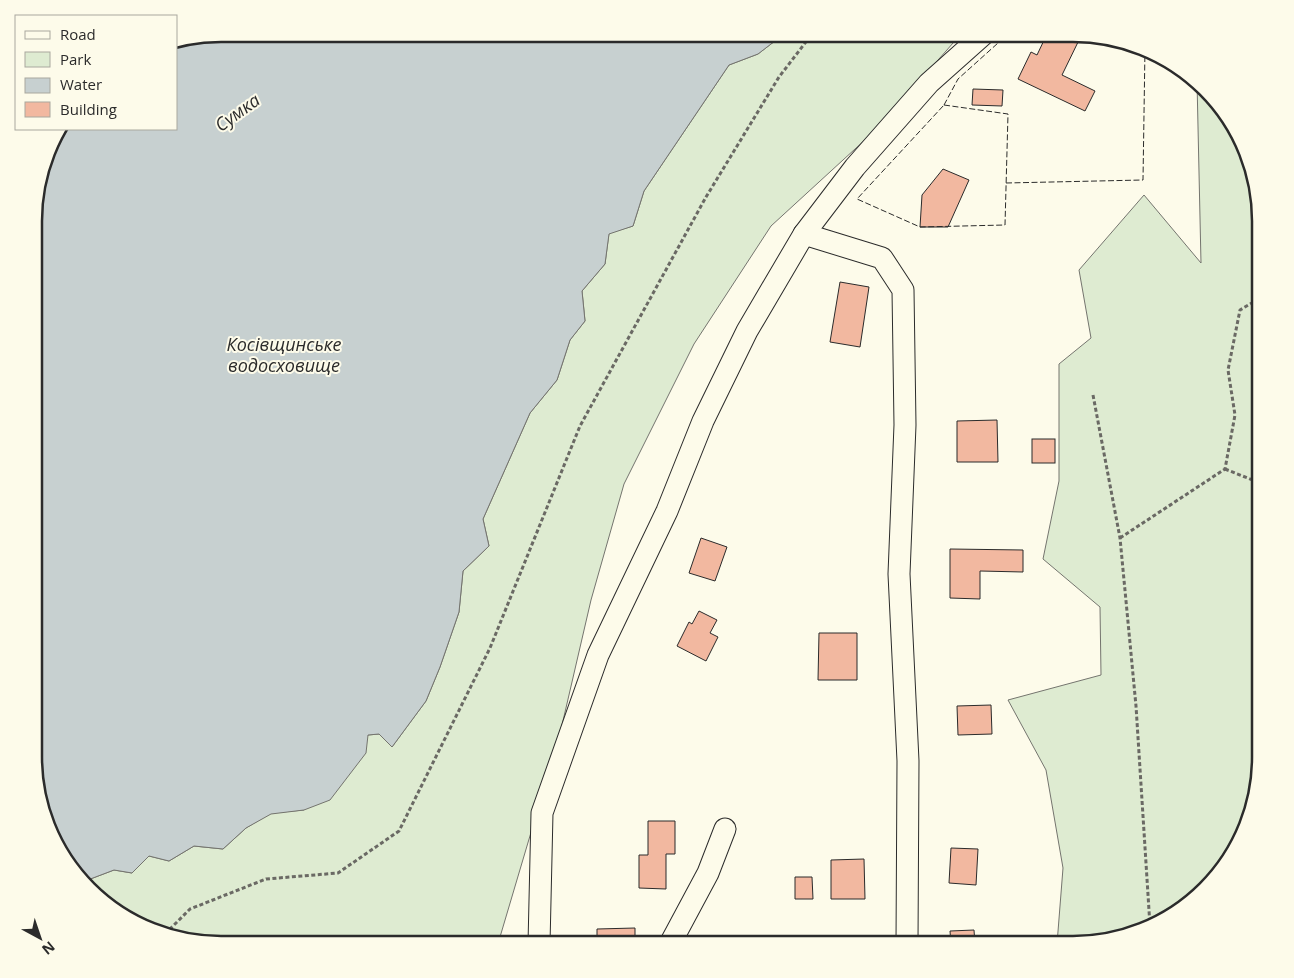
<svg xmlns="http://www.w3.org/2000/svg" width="1294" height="978" viewBox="0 0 1294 978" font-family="'Open Sans',sans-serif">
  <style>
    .green { fill: #deebd1; stroke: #74746e }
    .water { fill: #c7d0d0; stroke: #74746e }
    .building { fill: #f2b8a0; stroke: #2b2b2b }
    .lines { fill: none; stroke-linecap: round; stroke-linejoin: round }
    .minor-casing { stroke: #2b2b2b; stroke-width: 23 }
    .path { stroke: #6a6964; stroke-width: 3; stroke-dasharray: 4 2.5; stroke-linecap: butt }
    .minor { stroke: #fdfbea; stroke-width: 21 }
    .fence { stroke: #2b2b2b; stroke-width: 1; stroke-dasharray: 6 2.5; stroke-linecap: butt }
    .labels { text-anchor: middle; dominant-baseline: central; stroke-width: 4; stroke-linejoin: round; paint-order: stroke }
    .water-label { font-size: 18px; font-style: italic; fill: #2b2b2b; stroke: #fdfbea }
    .rim { fill: none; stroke: #2b2b2b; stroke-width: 2.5 }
  </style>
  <rect width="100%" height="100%" fill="#fdfbea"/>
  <!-- green -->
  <g class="green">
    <path d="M 784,34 L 961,34 L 879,127 L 771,226 L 694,344 L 624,484 L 591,600 L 559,738 L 500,937 L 475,944 L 209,944 L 150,930 L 98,898 L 85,881 L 114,870 L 132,873 L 149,856 L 169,861 L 194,846 L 223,849 L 246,828 L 271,813 L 304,810 L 368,735 L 379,734 L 392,747 L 426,701 L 440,667 L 459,612 L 463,571 L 489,546 L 483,519 L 530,413 L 557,380 L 570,340 L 585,321 L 582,291 L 605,264 L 609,233 L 633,226 L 644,191 L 729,65 L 758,54 Z"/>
    <path d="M 1197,81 L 1237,134 L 1238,148 L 1243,149 L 1260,221 L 1260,769 L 1246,829 L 1214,880 L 1156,925 L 1073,944 L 1057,944 L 1063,868 L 1046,770 L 1008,700 L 1101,675 L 1100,607 L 1043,559 L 1059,481 L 1059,364 L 1091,338 L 1079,270 L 1144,195 L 1201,263 Z"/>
  </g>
  <!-- water -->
  <path class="water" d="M 221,34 L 784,34 L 758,54 L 729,65 L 644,191 L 633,226 L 609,234 L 605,264 L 582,291 L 585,321 L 570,340 L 557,380 L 530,413 L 483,519 L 489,546 L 463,571 L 459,612 L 440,667 L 426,701 L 392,747 L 379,734 L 368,735 L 366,753 L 330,800 L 304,810 L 271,814 L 246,828 L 223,849 L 194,846 L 169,861 L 149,856 L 132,873 L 114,870 L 85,881 L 53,840 L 34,769 L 35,196 L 58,129 L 176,129 L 176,41 Z"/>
  <!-- building -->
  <g class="building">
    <path d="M 1047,34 L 1072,34 L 1080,38 L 1062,75 L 1095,91 L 1085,111 L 1018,79 L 1031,52 L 1037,55 Z"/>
    <path d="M 973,89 L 1003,90 L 1002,106 L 972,105 Z"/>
    <path d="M 943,169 L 969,180 L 948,227 L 920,227 L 922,195 Z"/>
    <path d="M 840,282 L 869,287 L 860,347 L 830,342 Z"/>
    <path d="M 997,420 L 998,462 L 957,462 L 957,421 Z"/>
    <rect x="1032" y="439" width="23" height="24"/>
    <path d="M 701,538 L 727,547 L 715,581 L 689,573 Z"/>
    <path d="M 950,549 L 1023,550 L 1023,572 L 980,571 L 980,599 L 950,598 Z"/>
    <path d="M 699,611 L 717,620 L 710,633 L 718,637 L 706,661 L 677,646 L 689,622 L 692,624 Z"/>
    <path d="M 819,633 L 857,633 L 857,680 L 818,680 Z"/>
    <path d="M 991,705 L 992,734 L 958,735 L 957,706 Z"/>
    <path d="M 648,821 L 675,821 L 675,854 L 666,854 L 666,889 L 639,888 L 639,855 L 648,855 Z"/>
    <path d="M 951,848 L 978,849 L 976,885 L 949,883 Z"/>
    <path d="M 864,859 L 865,899 L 831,899 L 831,860 Z"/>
    <path d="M 795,877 L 812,877 L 813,899 L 795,899 Z"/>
    <path d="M 635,928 L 635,944 L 597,944 L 597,929 Z"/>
    <path d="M 974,930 L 975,944 L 951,944 L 950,931 Z"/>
  </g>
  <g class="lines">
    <!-- minor casing -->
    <g class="minor-casing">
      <g id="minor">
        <path d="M 804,234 L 882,258 L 903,290 L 905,425 L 899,574 L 908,761 L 907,944"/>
        <path d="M 539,944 L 542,813 L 598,655 L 667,511 L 703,421 L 747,331 L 804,234 L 855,167 L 929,83 L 984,34"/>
        <path d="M 670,944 L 708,873 L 725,829"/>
      </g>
    </g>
    <!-- path -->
    <g class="path">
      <path d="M 1093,395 L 1120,538 L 1136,706 L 1150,926"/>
      <path d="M 1225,469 L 1260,483"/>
      <path d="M 1120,538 L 1225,469 L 1235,415 L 1228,370 L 1240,310 L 1260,298"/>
      <path d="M 165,934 L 190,909 L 266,879 L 338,873 L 399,831 L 490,648 L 580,426 L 706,197 L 779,77 L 812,34"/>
    </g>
    <!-- minor -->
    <use href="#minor" class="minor"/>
    <!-- fence -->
    <g class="fence">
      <path d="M 944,105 L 1008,114 L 1005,225 L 920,227 L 857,199 Z"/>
      <path d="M 944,105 L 958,79 L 1008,34"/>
      <path d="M 1006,183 L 1143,180 L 1145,48"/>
    </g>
  </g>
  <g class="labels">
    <!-- water labels -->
    <g class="water-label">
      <text transform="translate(237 112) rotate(-36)">Сумка</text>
      <text x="284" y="344">Косівщинське<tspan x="284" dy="21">водосховище</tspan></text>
    </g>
  </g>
  <!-- crop -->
  <path d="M0 0H1294V978H0ZM221 42H1073A179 179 0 0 1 1252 221V757A179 179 0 0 1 1073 936H221A179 179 0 0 1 42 757V221A179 179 0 0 1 221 42Z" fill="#fdfbea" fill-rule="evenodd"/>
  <path class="rim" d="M221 42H1073A179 179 0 0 1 1252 221V757A179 179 0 0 1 1073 936H221A179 179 0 0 1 42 757V221A179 179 0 0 1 221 42Z"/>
  <!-- legend -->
  <rect x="15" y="15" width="162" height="115" fill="#fdfbea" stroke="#a9a89e"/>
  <rect x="25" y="31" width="25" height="8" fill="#fdfbea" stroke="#a9a89e"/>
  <text x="60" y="40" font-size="15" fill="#2b2b2b">Road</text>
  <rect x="25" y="52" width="25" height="15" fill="#deebd1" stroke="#a9a89e"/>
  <text x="60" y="65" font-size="15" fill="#2b2b2b">Park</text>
  <rect x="25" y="78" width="25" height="15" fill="#c7d0d0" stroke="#a9a89e"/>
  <text x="60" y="90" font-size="15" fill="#2b2b2b">Water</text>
  <rect x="25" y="102" width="25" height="15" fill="#f2b8a0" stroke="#a9a89e"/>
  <text x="60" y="115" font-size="15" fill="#2b2b2b">Building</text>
  <!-- north arrow -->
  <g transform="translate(40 938) rotate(140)" stroke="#fdfbea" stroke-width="4" paint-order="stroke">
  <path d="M0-4L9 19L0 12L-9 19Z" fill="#2b2b2b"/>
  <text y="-8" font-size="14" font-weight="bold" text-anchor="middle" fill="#2b2b2b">N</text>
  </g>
</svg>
